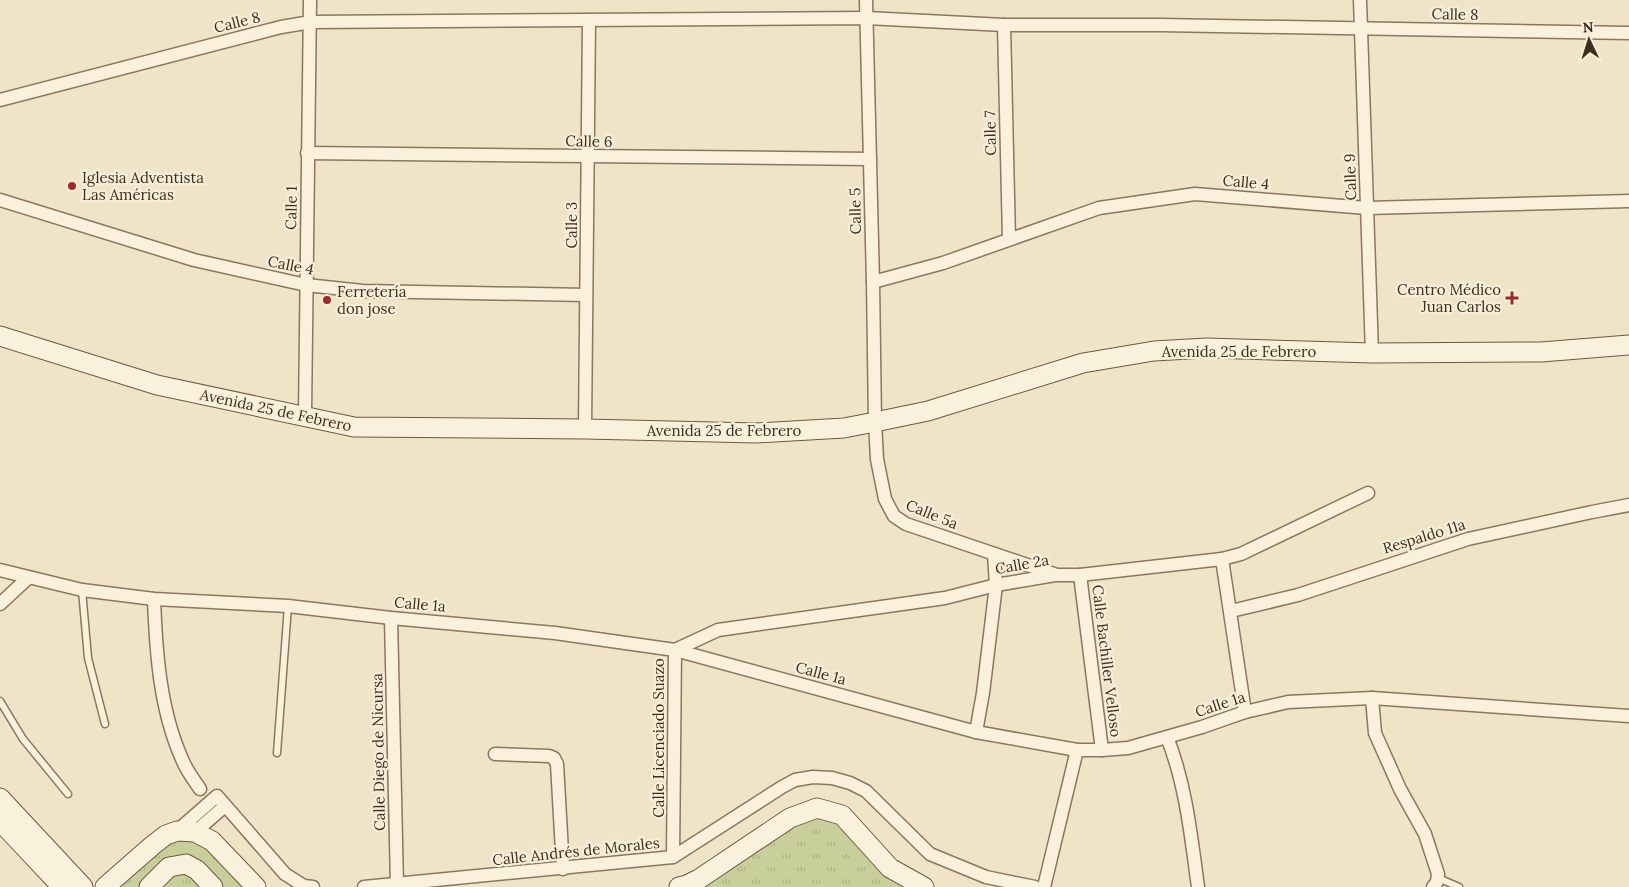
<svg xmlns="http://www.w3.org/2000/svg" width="1629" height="887" viewBox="0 0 1629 887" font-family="Lora,serif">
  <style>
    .grass { fill: url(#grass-tufts) }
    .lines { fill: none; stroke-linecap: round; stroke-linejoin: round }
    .lane-casing { stroke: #8d765c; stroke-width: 9 }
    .street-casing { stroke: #8d765c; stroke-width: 15 }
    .secondary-casing { stroke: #6f573f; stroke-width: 21 }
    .lane { stroke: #faf1dc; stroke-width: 6 }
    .street { stroke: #faf1dc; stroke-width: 12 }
    .secondary { stroke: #faf1dc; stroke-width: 19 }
    .poi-dot { fill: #9e2a2b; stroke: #f7eed8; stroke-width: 2 }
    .labels { text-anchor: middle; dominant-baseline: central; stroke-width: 4.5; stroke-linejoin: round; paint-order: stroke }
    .street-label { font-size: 15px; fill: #3d2e20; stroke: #f7eed8 }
    .poi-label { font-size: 15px; fill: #3d2e20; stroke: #f7eed8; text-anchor: start }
  </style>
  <defs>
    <pattern id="grass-tufts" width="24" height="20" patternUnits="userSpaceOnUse" patternTransform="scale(1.25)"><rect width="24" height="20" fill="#c9cf9b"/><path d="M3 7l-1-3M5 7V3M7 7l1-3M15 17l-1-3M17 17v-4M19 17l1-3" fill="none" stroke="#aeb285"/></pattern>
  </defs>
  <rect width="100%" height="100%" fill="#f0e4c8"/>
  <!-- grass -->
  <g class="grass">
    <path d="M 817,812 L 842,819 L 918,887 L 691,887 Z"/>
    <path d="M 194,835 L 251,887 L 218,887 L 186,860 L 141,887 L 111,887 L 166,839 Z"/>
    <path d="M 190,874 L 203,887 L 161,887 L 171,875 Z"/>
  </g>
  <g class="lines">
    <!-- lane casing -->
    <g class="lane-casing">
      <g id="lane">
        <path d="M 82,590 L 88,658 L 105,724"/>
        <path d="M 0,701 L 23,739 L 68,794"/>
        <path d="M 277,753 L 288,606"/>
        <path d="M 1438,878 L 1459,887"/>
      </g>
    </g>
    <!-- street casing -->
    <g class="street-casing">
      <g id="street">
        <path d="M 866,0 L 873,282 L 875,422 L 877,459 L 885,499 L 894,516 L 906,524 L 1054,574"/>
        <path d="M 1360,0 L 1372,353"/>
        <path d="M 1004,25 L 1009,239"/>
        <path d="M 0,100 L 281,27 L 311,22 L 867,18 L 1004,25 L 1161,25 L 1629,33"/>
        <path d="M 307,153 L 870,159"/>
        <path d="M 0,200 L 194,260 L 306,285 L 363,291 L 586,295"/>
        <path d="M 873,282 L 943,263 L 1099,208 L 1195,194 L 1367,208 L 1629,201"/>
        <path d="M 305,415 L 310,0"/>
        <path d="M 585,429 L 589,20"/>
        <path d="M 1222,559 L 1245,712"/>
        <path d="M 0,570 L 82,590 L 154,599 L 288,606 L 391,618 L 555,633 L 675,650 L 976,732 L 1077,750 L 1102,750 L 1128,748 L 1202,727 L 1245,712 L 1288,702 L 1372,698 L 1629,716"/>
        <path d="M 1080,575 L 1102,750"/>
        <path d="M 154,599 C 156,653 160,710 182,759 C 186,770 194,780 200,789"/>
        <path d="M 0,604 L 28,578"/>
        <path d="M 1231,611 L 1298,595 L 1468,539 L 1592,512 L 1629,505"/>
        <path d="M 391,618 L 397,885"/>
        <path d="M 1372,698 L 1375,733 L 1400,789 L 1425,834 L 1438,874 L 1437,882 L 1433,887"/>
        <path d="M 976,732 L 983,693 L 996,585 L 994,554"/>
        <path d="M 1167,737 C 1186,785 1191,836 1198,887"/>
        <path d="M 495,754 L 549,756 L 554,758 L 557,764 L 563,869"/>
        <path d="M 177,831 L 217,796 L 285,874 L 304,886 L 313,887"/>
        <path d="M 195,832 L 225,806"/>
        <path d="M 673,857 L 675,650 L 718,630 L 945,598 L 996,585 L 1055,575 L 1080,575 L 1222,559 L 1241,554 L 1368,493"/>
        <path d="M 364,887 L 673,857 L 782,787 L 795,780 L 813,777 L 832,778 L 850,783 L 866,791 L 930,854 L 986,877 L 1035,887"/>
        <path d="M 1044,887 L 1077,750"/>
      </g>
    </g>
    <!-- secondary casing -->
    <g class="secondary-casing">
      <g id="secondary">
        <path d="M 0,336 L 157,385 L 354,427 L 585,429 L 756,433 L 844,428 L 875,422 L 928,411 L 1083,363 L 1154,351 L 1207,348 L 1372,353 L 1541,352 L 1629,345"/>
        <path d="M 0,798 L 83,887"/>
        <path d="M 0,821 L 62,887"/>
        <path d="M 105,887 L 153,845 L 166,835 L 177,831 L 195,832 L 212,841 L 256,887"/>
        <path d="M 149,887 L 169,867 L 186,864 L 197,870 L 213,887"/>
        <path d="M 679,887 L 687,885 L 699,879 L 790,818 L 817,808 L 842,815 L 890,868 L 924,887"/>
      </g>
    </g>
    <!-- lane -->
    <use href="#lane" class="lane"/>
    <!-- street -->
    <use href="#street" class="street"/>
    <!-- secondary -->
    <use href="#secondary" class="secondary"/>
  </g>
  <!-- markers -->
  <g class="poi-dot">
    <circle cx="72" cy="186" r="5"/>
    <path d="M1509.5 290.5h5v5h5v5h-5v5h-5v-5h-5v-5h5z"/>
    <circle cx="327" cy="300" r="5"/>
  </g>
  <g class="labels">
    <!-- street labels -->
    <g class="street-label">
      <text transform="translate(1455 14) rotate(1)">Calle 8</text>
      <text transform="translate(237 22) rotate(-14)">Calle 8</text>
      <text transform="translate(990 133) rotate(-91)">Calle 7</text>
      <text transform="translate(589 141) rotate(1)">Calle 6</text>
      <text transform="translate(1350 177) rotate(-92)">Calle 9</text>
      <text transform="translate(1246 182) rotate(5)">Calle 4</text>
      <text transform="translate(291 208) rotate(-89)">Calle 1</text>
      <text transform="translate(855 211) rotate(-91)">Calle 5</text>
      <text transform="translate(571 225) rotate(-90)">Calle 3</text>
      <text transform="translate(291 265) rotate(11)">Calle 4</text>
      <text x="1239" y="351">Avenida 25 de Febrero</text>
      <text transform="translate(276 410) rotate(12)">Avenida 25 de Febrero</text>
      <text x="724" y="430">Avenida 25 de Febrero</text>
      <text transform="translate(932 514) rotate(22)">Calle 5a</text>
      <text transform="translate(1424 536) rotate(-17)">Respaldo 11a</text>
      <text transform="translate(1022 564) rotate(-10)">Calle 2a</text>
      <text transform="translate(420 604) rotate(5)">Calle 1a</text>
      <text transform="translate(1107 661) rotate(83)">Calle Bachiller Velloso</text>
      <text transform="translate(821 673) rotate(15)">Calle 1a</text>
      <text transform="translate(1220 704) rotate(-18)">Calle 1a</text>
      <text transform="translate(658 738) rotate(-90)">Calle Licenciado Suazo</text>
      <text transform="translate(378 752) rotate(-91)">Calle Diego de Nicursa</text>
      <text transform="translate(576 851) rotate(-6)">Calle Andrés de Morales</text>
    </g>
    <!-- poi labels -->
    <g class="poi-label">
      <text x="82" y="177">Iglesia Adventista<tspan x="82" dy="17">Las Américas</tspan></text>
      <text x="1501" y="289" text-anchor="end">Centro Médico<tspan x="1501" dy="17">Juan Carlos</tspan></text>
      <text x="337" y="291">Ferretería<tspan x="337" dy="17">don jose</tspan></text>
    </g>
  </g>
  <!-- north arrow -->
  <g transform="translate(1589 40) rotate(356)" stroke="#f7eed8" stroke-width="4" paint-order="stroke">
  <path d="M0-4L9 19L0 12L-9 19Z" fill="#3d2e20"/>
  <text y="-8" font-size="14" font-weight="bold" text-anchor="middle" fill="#3d2e20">N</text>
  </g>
</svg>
